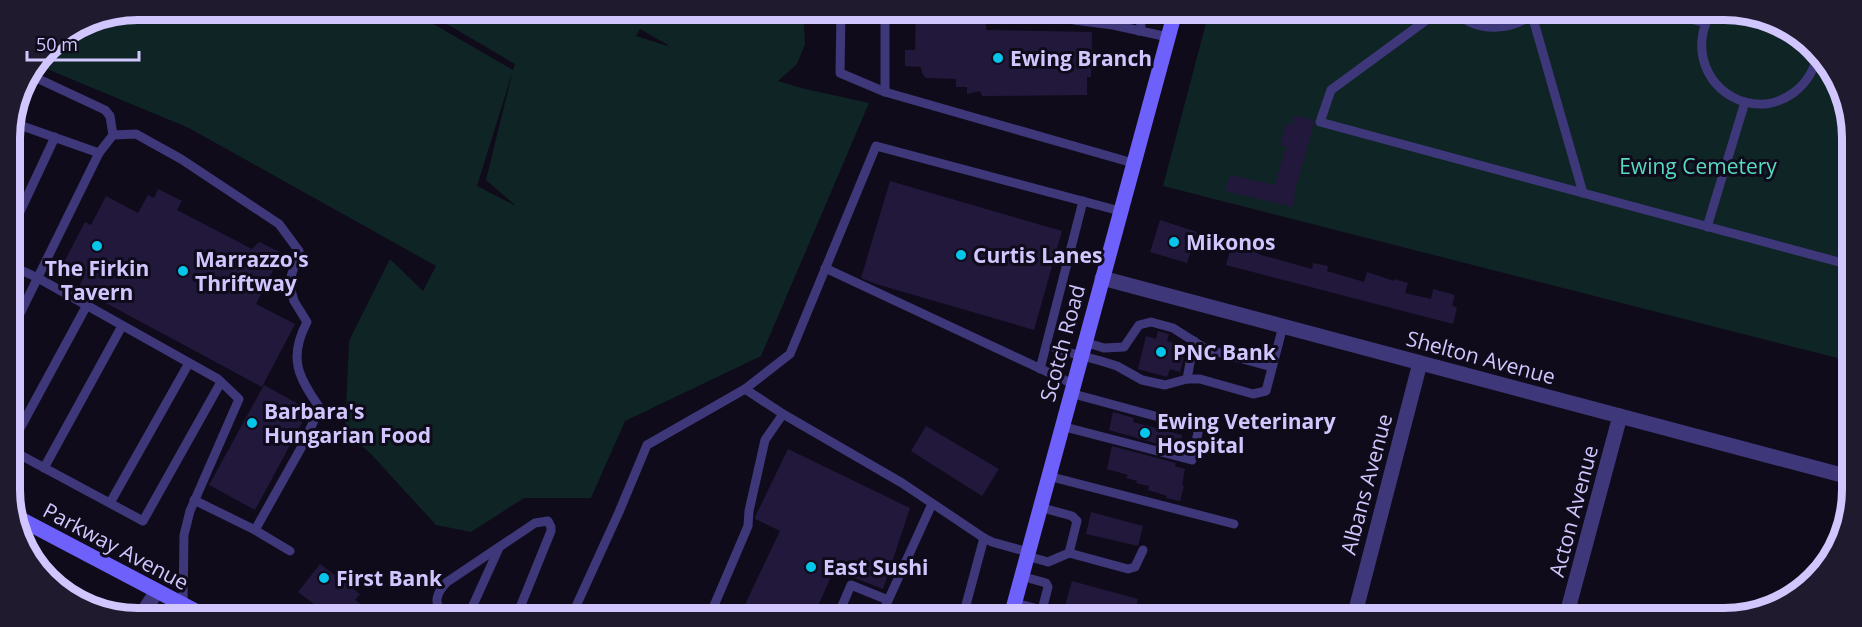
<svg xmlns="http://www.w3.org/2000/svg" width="1862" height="627" viewBox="0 0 1862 627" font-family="'Open Sans',sans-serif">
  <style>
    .green { fill: #0f2425; fill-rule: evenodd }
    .building { fill: #21183c }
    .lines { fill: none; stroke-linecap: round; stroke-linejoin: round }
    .service { stroke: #3e3779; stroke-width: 9 }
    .minor { stroke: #3e3779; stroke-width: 15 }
    .secondary { stroke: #6e60fb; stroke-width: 15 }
    .poi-dot { fill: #06c5eb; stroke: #0f0b1b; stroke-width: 2 }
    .labels { text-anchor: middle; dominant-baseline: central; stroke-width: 6; stroke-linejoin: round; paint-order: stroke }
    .poi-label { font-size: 21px; font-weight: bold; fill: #d1c7fe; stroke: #0f0b1b; text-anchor: start }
    .park-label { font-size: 21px; fill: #56dac2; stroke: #0f0b1b }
    .street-label { font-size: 21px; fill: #d1c7fe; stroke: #0f0b1b }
    .rim { fill: none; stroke: #d1c7fe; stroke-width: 8 }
  </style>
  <rect width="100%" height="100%" fill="#0f0b1b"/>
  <!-- green -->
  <g class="green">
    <path d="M 137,9 L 409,10 L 513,70 L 515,64 L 423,10 L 803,11 L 805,44 L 797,64 L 778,81 L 801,88 L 869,103 L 761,356 L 625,421 L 591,498 L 524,498 L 471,532 L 436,525 L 371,454 L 345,431 L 349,341 L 390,259 L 423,291 L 436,266 L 189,128 L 35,64 L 47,46 L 88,19 ZM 640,29 L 668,45 L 668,46 L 636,36 ZM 513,70 L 486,180 L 516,206 L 477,186 Z"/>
    <path d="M 1209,12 L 1758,13 L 1821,52 L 1851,112 L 1849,361 L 1163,186 Z"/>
  </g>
  <!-- building -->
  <g class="building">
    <path d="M 916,11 L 986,11 L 986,30 L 1092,32 L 1091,77 L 1087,77 L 1087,95 L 982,96 L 980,91 L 967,94 L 967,87 L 956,87 L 956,79 L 926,78 L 922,73 L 921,67 L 905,66 L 905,50 L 915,50 Z"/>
    <path d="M 1293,115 L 1314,120 L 1314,124 L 1295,191 L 1293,207 L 1225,191 L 1230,175 L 1275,185 L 1286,146 L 1280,145 L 1286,123 L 1293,124 Z"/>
    <path d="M 9,149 L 23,154 L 10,187 L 10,186 Z"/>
    <path d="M 890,181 L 1062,231 L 1034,330 L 876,284 L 861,278 Z"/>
    <path d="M 158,189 L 182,201 L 177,210 L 252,249 L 259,242 L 282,253 L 256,304 L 295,324 L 262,387 L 78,288 L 84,277 L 62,266 L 85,222 L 91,225 L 106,196 L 138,213 L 148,195 L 154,198 Z"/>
    <path d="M 1160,220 L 1197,232 L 1187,263 L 1150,252 Z"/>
    <path d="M 1247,242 L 1260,246 L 1258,254 L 1312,269 L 1313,263 L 1328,266 L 1327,271 L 1364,282 L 1367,272 L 1394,281 L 1394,279 L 1408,283 L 1405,293 L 1431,299 L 1433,289 L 1455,295 L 1452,305 L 1457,308 L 1453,324 L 1226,265 L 1231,247 L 1243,251 Z"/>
    <path d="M 1158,331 L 1169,334 L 1167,341 L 1177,344 L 1175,351 L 1185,353 L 1180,372 L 1170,369 L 1167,377 L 1138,369 L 1146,336 L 1156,339 Z"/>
    <path d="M 264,385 L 309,410 L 255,510 L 209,485 Z"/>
    <path d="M 1113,412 L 1134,418 L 1133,422 L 1182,435 L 1179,450 L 1109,430 Z"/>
    <path d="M 926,426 L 999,469 L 982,496 L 911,451 Z"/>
    <path d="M 1112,446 L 1176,463 L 1175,466 L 1185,469 L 1182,485 L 1184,486 L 1180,501 L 1166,498 L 1167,496 L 1148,490 L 1149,486 L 1136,483 L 1137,481 L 1126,478 L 1128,475 L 1107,469 Z"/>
    <path d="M 788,449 L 910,508 L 883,589 L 834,570 L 814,615 L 740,615 L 780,531 L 755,519 L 755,517 Z"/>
    <path d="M 1091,512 L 1143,526 L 1138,546 L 1086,534 Z"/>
    <path d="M 320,564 L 360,594 L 355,600 L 374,614 L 327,614 L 298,592 Z"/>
    <path d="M 1072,581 L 1138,599 L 1134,616 L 1089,616 L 1064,609 Z"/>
  </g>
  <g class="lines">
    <!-- service -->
    <g class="service">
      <path d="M 841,11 L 840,73 L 885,92 L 1133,163"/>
      <path d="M 1057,12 L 1074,20 L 1113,25 L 1168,37"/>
      <path d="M 1436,13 L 1331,90 L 1320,122 L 1850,265"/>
      <path d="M 1457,13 C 1478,33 1512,31 1534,13"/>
      <path d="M 1669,13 L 1705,23"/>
      <path d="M 1711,13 C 1690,47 1706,91 1745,102 C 1780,112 1814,85 1818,51"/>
      <path d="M 1532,15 L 1583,193"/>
      <path d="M 1139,31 L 1141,26 L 1139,12"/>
      <path d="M 28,74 L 105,110 L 110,116 L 113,135"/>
      <path d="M 885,92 L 885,11"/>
      <path d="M 11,122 L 99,153"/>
      <path d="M 1707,227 L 1745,102"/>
      <path d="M 10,233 L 55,137"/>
      <path d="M 10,265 L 38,278 L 218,379 L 239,399 L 190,511 L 184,535 L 183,605"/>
      <path d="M 825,268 L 1073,384"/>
      <path d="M 10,334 L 99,153 L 113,135 L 136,134 L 181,159 L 279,224 L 299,251 L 289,283 L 294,301 L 307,322 C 288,358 298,377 320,408 L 301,448 L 255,530"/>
      <path d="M 1084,342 L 1104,348 L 1124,347 L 1139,325 L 1151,322 L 1173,328 L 1206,349 L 1272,367"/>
      <path d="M 1056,349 L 1101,361 L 1117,366 L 1142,380 L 1165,385 L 1187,379 L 1200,379 L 1253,394 L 1266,391 L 1283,326"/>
      <path d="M 1040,369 L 1083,201"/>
      <path d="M 1187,379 L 1194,341"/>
      <path d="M 745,389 L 790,354 L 876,146 L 1120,211"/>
      <path d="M 1061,426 L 1192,460 L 1199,428 L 1070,393"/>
      <path d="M 11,445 L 87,305"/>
      <path d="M 11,450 L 143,521 L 221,382"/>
      <path d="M 44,468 L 122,326"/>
      <path d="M 1048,476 L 1234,524"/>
      <path d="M 194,500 L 255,530 L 290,551"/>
      <path d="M 110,503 L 189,363"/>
      <path d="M 1069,553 L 1128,569 L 1135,567 L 1143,550"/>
      <path d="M 1027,556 L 1048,562 L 1069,553 L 1077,521 L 1072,516 L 1039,507"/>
      <path d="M 1014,603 L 1042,610 L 1048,587 L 1046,583 L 1021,576"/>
      <path d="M 446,614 C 431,605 437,592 447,582 L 535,523 L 548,521 L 551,527 L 551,531 L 517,615"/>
      <path d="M 469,614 L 499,548"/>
      <path d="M 572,615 L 619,512 L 647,445 L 745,389 L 783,414 L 902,483 L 984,538"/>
      <path d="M 710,615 L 748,526 L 749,511 L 765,440 L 783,414"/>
      <path d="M 838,615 L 851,585 L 888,600"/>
      <path d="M 881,616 L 932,504"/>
      <path d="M 963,616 L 984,538 L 992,542 L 1028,552"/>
    </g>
    <!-- minor -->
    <g class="minor">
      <path d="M 1102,278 L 1849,477"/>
      <path d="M 142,614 L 157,591"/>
      <path d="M 1354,617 L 1420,363"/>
      <path d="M 1566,617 L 1620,416"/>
    </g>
    <!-- secondary -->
    <g class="secondary">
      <path d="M 11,514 L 201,614"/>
      <path d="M 1011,616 L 1175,12"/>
    </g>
  </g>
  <!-- markers -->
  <g class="poi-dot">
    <circle cx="998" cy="58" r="6"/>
    <circle cx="1174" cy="242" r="6"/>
    <circle cx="97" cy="246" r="6"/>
    <circle cx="961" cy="255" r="6"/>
    <circle cx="183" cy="271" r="6"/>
    <circle cx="1161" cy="352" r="6"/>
    <circle cx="252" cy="423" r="6"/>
    <circle cx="1145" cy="433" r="6"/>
    <circle cx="811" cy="567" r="6"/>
    <circle cx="324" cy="578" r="6"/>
  </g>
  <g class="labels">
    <!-- poi labels -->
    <g class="poi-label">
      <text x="1010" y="58">Ewing Branch</text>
      <text x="1186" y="242">Mikonos</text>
      <text x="973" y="255">Curtis Lanes</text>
      <text x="195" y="259">Marrazzo's<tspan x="195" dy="24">Thriftway</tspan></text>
      <text x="97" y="268" text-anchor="middle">The Firkin<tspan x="97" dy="24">Tavern</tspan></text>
      <text x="1173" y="352">PNC Bank</text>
      <text x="264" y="411">Barbara's<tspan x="264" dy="24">Hungarian Food</tspan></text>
      <text x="1157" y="421">Ewing Veterinary<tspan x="1157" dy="24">Hospital</tspan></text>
      <text x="823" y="567">East Sushi</text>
      <text x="336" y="578">First Bank</text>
    </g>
    <!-- park labels -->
    <g class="park-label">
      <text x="1698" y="166">Ewing Cemetery</text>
    </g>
    <!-- street labels -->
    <g class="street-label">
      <text transform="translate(1062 343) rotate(-75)">Scotch Road</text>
      <text transform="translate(1481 357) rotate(15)">Shelton Avenue</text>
      <text transform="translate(1366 484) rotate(-75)">Albans Avenue</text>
      <text transform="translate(1573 511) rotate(-75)">Acton Avenue</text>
      <text transform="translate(116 546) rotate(28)">Parkway Avenue</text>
    </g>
  </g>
  <!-- crop -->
  <path d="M0 0H1862V627H0ZM138 20H1724A118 118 0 0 1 1842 138V490A118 118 0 0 1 1724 608H138A118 118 0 0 1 20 490V138A118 118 0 0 1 138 20Z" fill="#1f1a2d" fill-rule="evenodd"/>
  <path class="rim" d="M138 20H1724A118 118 0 0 1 1842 138V490A118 118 0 0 1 1724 608H138A118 118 0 0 1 20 490V138A118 118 0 0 1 138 20Z"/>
  <!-- scale -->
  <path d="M27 51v9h112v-9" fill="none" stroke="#d1c7fe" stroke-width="3"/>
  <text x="36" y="51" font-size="18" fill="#d1c7fe" stroke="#0f0b1b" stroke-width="4.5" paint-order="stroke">50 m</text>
</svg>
